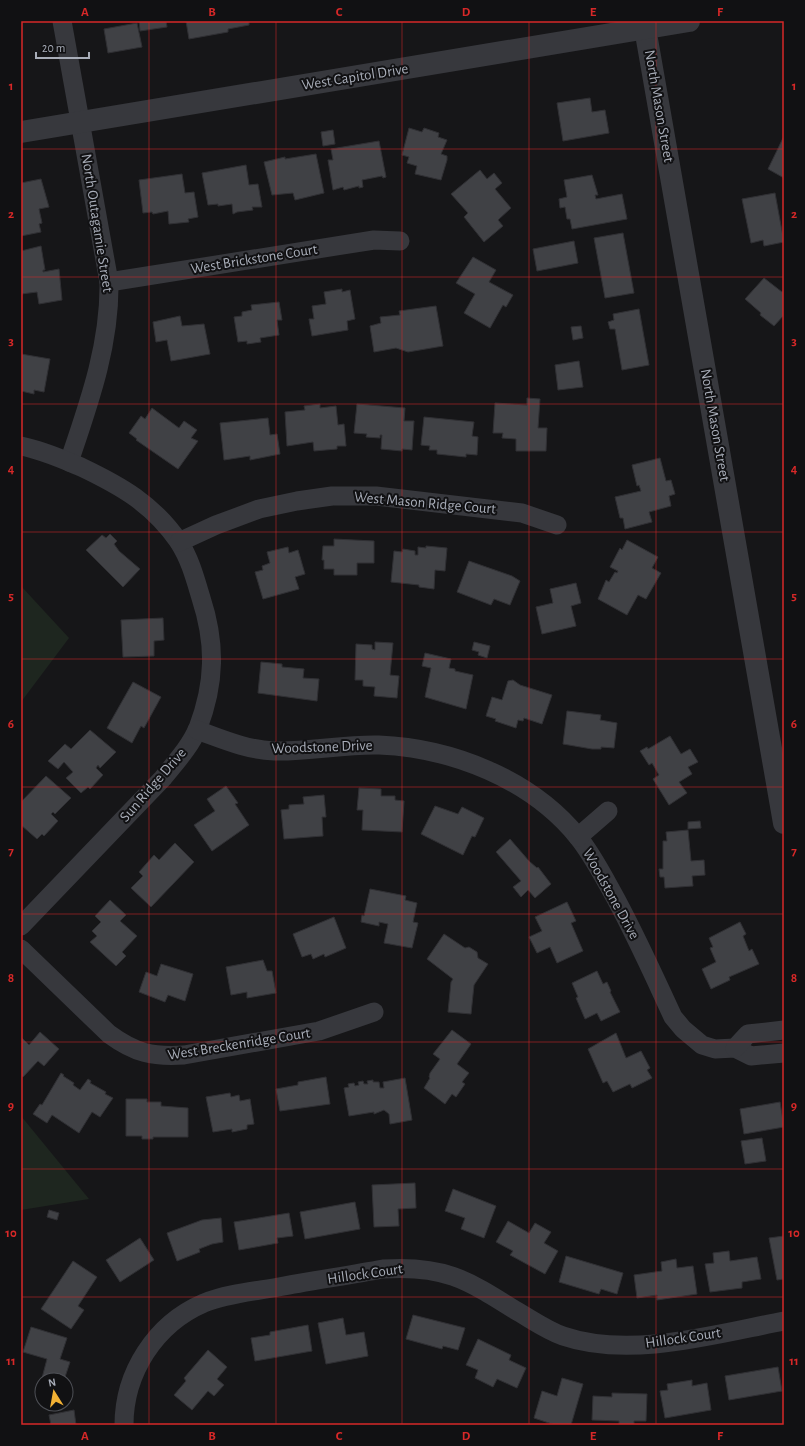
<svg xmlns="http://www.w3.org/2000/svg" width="805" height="1446" viewBox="0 0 805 1446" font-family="'Alegreya Sans',sans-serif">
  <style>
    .green { fill: #1e261f }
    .building { fill: #404145; stroke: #303034 }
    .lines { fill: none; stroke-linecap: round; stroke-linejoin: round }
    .minor { stroke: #37383d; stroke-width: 19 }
    .tertiary { stroke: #37383d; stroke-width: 22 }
    .grid { fill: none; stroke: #d62828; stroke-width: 1; stroke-opacity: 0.55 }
    .labels { text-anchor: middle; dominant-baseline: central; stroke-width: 4; stroke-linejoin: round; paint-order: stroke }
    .street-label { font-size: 15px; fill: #a8adb8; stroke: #111113 }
    .neatline { fill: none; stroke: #d62828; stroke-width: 1.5 }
    .grid-label { font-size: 13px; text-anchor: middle; font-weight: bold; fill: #d62828 }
  </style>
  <rect width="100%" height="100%" fill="#161618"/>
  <!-- green -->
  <g class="green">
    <path d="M 21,586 L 69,638 L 21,702 Z"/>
    <path d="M 21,1116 L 89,1199 L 21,1210 Z"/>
  </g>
  <!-- building -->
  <g class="building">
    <path d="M 139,21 L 166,21 L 167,27 L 140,31 Z"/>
    <path d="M 186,21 L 249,21 L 249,25 L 228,29 L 228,32 L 189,39 Z"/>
    <path d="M 137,23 L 142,47 L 108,53 L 104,29 Z"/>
    <path d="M 590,98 L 592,112 L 605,110 L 609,133 L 563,141 L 557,103 Z"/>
    <path d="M 409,128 L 422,132 L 424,128 L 439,133 L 438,137 L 447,140 L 441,154 L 447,156 L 447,160 L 441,180 L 415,174 L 417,166 L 407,163 L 409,157 L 402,155 Z"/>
    <path d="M 333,130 L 335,144 L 323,146 L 321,132 Z"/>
    <path d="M 784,136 L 784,178 L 768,169 Z"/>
    <path d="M 379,141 L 386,177 L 383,178 L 382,176 L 362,180 L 363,187 L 359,188 L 359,186 L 344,190 L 343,187 L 333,190 L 328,160 L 333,160 L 331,149 Z"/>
    <path d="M 316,154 L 324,193 L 295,200 L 293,193 L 272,195 L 264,162 L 285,157 L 285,159 Z"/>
    <path d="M 246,165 L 249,185 L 258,184 L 262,207 L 252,207 L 253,210 L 237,212 L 233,214 L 232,204 L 218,206 L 218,204 L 208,205 L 202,173 Z"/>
    <path d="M 480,170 L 487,179 L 494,173 L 502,183 L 495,189 L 511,208 L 498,220 L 503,226 L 484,242 L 464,217 L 468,213 L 451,194 Z"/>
    <path d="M 182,174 L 185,193 L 194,192 L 198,217 L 188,219 L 189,222 L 169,224 L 168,211 L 153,214 L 152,212 L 143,213 L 139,180 Z"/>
    <path d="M 592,175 L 598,195 L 595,195 L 596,199 L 622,194 L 627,219 L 572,229 L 570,219 L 567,219 L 565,207 L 560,208 L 559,199 L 567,197 L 564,180 Z"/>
    <path d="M 41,179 L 49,207 L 39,209 L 42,223 L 39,224 L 41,232 L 21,236 L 21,183 Z"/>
    <path d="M 775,193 L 784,242 L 764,246 L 763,240 L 751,243 L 742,199 Z"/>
    <path d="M 623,233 L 634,293 L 605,298 L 594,238 Z"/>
    <path d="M 574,241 L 578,263 L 537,271 L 533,249 Z"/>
    <path d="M 41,246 L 45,270 L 43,270 L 43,272 L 59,269 L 62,300 L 39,304 L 37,292 L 21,294 L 21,251 Z"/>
    <path d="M 473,257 L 496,270 L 489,282 L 513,295 L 506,307 L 503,305 L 490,328 L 464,313 L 475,294 L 456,283 Z"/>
    <path d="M 764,278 L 782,292 L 784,289 L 784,315 L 774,326 L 760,315 L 761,313 L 745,299 Z"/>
    <path d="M 342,289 L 342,292 L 350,290 L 355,319 L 347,321 L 348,330 L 312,336 L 309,319 L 314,319 L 312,306 L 326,304 L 324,292 Z"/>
    <path d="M 279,302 L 282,320 L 277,320 L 279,335 L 260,338 L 261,342 L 247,344 L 247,341 L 238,342 L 234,317 L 242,316 L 242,312 L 252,310 L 251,305 Z"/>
    <path d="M 436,306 L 443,346 L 408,352 L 396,348 L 374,352 L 370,326 L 381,323 L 380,317 L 400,315 L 399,311 Z"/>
    <path d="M 639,309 L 649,365 L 622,370 L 615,329 L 610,329 L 608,322 L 614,320 L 613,314 Z"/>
    <path d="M 180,316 L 182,326 L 204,324 L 210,354 L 171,361 L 167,340 L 156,342 L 153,322 Z"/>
    <path d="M 581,326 L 583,338 L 573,340 L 571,327 Z"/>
    <path d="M 21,354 L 50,359 L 44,392 L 34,390 L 34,394 L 21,391 Z"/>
    <path d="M 579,361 L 583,387 L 558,390 L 555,365 Z"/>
    <path d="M 527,398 L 540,399 L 538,428 L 547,428 L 546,451 L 516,451 L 516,439 L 502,438 L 503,433 L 493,433 L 495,403 L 527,405 Z"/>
    <path d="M 320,404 L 320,408 L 336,406 L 338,425 L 344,424 L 346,446 L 337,446 L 337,449 L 314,451 L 313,442 L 287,446 L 285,412 L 305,410 L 304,406 Z"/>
    <path d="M 357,404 L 405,408 L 404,421 L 414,421 L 412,450 L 402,449 L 402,451 L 381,449 L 382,435 L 380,435 L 380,438 L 366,437 L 367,434 L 354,433 Z"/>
    <path d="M 152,408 L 179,428 L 184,421 L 197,430 L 191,438 L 198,441 L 178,469 L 136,440 L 137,439 L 129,433 L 141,416 L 145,419 Z"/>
    <path d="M 424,417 L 474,422 L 472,436 L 478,437 L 477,455 L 466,454 L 466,457 L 437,454 L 437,450 L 429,450 L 430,446 L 421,445 Z"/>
    <path d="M 268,418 L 270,435 L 277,434 L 280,454 L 250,460 L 250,456 L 224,460 L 220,423 Z"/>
    <path d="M 660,458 L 666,481 L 671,480 L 675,494 L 669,496 L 671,506 L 649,512 L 652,522 L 625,529 L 623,518 L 620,518 L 615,497 L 641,491 L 639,485 L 637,486 L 632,465 Z"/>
    <path d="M 110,534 L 117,541 L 114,544 L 119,551 L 140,569 L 123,587 L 86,550 L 102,535 L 106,538 Z"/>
    <path d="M 334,539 L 374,541 L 374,563 L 357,563 L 357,575 L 334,575 L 334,569 L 324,569 L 324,560 L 322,560 L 323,546 L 334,546 Z"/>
    <path d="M 627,540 L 658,557 L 652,568 L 661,573 L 646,599 L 638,595 L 627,615 L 598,599 L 606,580 L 609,582 L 615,572 L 617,573 L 618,571 L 610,567 L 620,548 L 622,550 Z"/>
    <path d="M 426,546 L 447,548 L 445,571 L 435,570 L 434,589 L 419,587 L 419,585 L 391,582 L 394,551 L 402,552 L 403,549 L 415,551 L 415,555 L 418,555 L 418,547 L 426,548 Z"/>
    <path d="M 288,547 L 289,553 L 298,550 L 305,574 L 295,577 L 299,589 L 263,599 L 255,572 L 263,570 L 262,566 L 270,563 L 267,552 Z"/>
    <path d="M 469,561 L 512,576 L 520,581 L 510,605 L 494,599 L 491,605 L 457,592 Z"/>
    <path d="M 576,583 L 581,603 L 571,606 L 576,626 L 542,634 L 536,607 L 553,603 L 550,589 Z"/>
    <path d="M 163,618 L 164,640 L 154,641 L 154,656 L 123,657 L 121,620 Z"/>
    <path d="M 375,642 L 393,643 L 390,675 L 399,676 L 397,698 L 374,696 L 375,687 L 363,686 L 363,680 L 355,680 L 356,644 L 372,645 L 372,649 L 375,650 Z"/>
    <path d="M 474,642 L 490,646 L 487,658 L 478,655 L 479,652 L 472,650 Z"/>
    <path d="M 425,653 L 451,659 L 449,668 L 455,669 L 455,671 L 473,675 L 466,709 L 425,697 L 431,668 L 422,666 Z"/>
    <path d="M 261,662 L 282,664 L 282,667 L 304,669 L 303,678 L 319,679 L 317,701 L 258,693 Z"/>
    <path d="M 513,680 L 520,685 L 552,695 L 542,724 L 524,718 L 523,721 L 518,720 L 516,728 L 495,721 L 496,719 L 486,716 L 492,697 L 502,700 L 508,681 Z"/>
    <path d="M 133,682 L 161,697 L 144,728 L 141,726 L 132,743 L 107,728 Z"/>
    <path d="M 567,711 L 601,715 L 600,720 L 617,723 L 614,748 L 601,747 L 601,749 L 592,749 L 563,744 Z"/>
    <path d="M 90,730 L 116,752 L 100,768 L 98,765 L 96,768 L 103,775 L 90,789 L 88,787 L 81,793 L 66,778 L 73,772 L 64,762 L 58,769 L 48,761 L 65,744 L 71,749 Z"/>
    <path d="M 670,736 L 681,754 L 690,749 L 698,762 L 688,767 L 692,774 L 679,782 L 687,793 L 669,805 L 653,779 L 659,775 L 652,763 L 649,765 L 640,751 L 647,747 L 648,749 Z"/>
    <path d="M 46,776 L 71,798 L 55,814 L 53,812 L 51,814 L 58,821 L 44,836 L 42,834 L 37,839 L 21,825 L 21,802 Z"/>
    <path d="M 226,786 L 238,803 L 235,804 L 249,825 L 212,851 L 194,825 L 215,811 L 207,799 Z"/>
    <path d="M 359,788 L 381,789 L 381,796 L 395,796 L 395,800 L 404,801 L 402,832 L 362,830 L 363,810 L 357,810 Z"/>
    <path d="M 324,795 L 326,817 L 322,817 L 323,836 L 284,839 L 281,810 L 289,809 L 289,805 L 304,804 L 303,797 Z"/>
    <path d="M 435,806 L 458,814 L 462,807 L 484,818 L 475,837 L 472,836 L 463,855 L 421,834 Z"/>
    <path d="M 700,821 L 701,828 L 688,829 L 688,822 Z"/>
    <path d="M 688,830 L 691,861 L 704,860 L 705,875 L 692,876 L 693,886 L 665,888 L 664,877 L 660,877 L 659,869 L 663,869 L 663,841 L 667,841 L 666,832 Z"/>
    <path d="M 510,839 L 529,861 L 537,868 L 538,867 L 551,884 L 535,898 L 528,890 L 521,897 L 513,887 L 521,881 L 496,852 Z"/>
    <path d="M 175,843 L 194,862 L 151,907 L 131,888 L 143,876 L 139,872 L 154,855 L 159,860 Z"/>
    <path d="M 370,889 L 406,896 L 405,900 L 417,903 L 413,922 L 418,923 L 412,948 L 384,943 L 388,924 L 379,922 L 379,926 L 361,922 L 362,915 L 364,916 Z"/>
    <path d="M 110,900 L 126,915 L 120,921 L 137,936 L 122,952 L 126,956 L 116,966 L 90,942 L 97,936 L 92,931 L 101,922 L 95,916 Z"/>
    <path d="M 567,902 L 576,921 L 571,923 L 583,951 L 557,963 L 550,947 L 537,953 L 529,937 L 542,931 L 535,917 Z"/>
    <path d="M 334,917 L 346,948 L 325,957 L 324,954 L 313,959 L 311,954 L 302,957 L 293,934 Z"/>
    <path d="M 740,922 L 746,934 L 743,936 L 749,951 L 752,949 L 759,964 L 729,977 L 730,980 L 711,989 L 702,969 L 716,962 L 710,948 L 713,947 L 709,938 Z"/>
    <path d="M 444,934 L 465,948 L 469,947 L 477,952 L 478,958 L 488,964 L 474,985 L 471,1014 L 448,1012 L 451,982 L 453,979 L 427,959 Z"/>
    <path d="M 263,960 L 267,971 L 272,971 L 276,993 L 247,998 L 247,992 L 231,995 L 226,967 Z"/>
    <path d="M 161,964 L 193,974 L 185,1001 L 168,995 L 165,1002 L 139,992 L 146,972 L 157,976 Z"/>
    <path d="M 597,971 L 603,984 L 607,982 L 611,991 L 610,992 L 620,1012 L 601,1021 L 597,1013 L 585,1019 L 576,998 L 578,997 L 572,983 Z"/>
    <path d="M 452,1030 L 471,1044 L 457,1064 L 469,1073 L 462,1082 L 465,1084 L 456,1097 L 452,1094 L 445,1104 L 424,1088 L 430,1078 L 429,1077 L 430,1073 L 440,1059 L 433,1054 Z"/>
    <path d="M 40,1032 L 59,1049 L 44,1066 L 38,1061 L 23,1077 L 21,1075 L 21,1037 L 29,1045 Z"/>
    <path d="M 616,1033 L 626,1058 L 641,1051 L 650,1068 L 647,1070 L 652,1078 L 632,1088 L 630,1084 L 613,1092 L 607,1081 L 603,1083 L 588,1049 Z"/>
    <path d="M 61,1073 L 64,1075 L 63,1076 L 74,1083 L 73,1085 L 80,1090 L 88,1079 L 91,1081 L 90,1083 L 106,1092 L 105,1094 L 113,1098 L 100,1117 L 92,1112 L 79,1133 L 52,1115 L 47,1123 L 33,1114 L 40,1104 L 42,1105 Z"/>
    <path d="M 326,1077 L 330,1104 L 280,1111 L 276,1089 L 298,1085 L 298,1082 Z"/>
    <path d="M 405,1078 L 412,1120 L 390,1124 L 389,1114 L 384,1110 L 374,1114 L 374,1112 L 349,1116 L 344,1088 L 349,1087 L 348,1084 L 354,1083 L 355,1086 L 359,1085 L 358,1082 L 363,1081 L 364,1084 L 368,1084 L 367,1081 L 373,1080 L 373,1082 L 379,1082 L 380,1088 L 384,1088 L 383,1082 Z"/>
    <path d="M 230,1093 L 231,1097 L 239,1095 L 240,1101 L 250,1099 L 254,1124 L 247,1125 L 247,1129 L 232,1132 L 232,1129 L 213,1132 L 206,1097 Z"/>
    <path d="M 126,1099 L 147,1099 L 147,1102 L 161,1102 L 161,1106 L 188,1108 L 188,1137 L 153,1137 L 153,1139 L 142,1139 L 142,1136 L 126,1136 Z"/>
    <path d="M 780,1102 L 784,1127 L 744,1134 L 740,1109 Z"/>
    <path d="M 762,1138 L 766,1161 L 745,1164 L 741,1141 Z"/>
    <path d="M 415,1183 L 416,1208 L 398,1209 L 399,1226 L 374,1227 L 372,1185 Z"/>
    <path d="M 453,1189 L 496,1206 L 484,1238 L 461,1229 L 465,1218 L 445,1211 Z"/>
    <path d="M 355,1202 L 360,1229 L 305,1239 L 300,1212 Z"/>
    <path d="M 49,1210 L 59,1213 L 57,1220 L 47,1217 Z"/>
    <path d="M 289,1213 L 293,1236 L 277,1238 L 278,1243 L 239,1250 L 234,1222 Z"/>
    <path d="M 221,1218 L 223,1242 L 212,1244 L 199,1249 L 200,1252 L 177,1261 L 167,1233 L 202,1220 Z"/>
    <path d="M 508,1221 L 529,1233 L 535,1223 L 551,1232 L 544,1243 L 558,1251 L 545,1274 L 510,1255 L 513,1251 L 496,1242 Z"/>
    <path d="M 784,1236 L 784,1279 L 777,1280 L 769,1238 Z"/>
    <path d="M 140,1238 L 154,1260 L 120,1282 L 106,1260 Z"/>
    <path d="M 729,1251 L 730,1261 L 757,1257 L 761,1279 L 742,1282 L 742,1288 L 710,1292 L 705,1264 L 714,1263 L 713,1253 Z"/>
    <path d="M 566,1256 L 623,1273 L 617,1294 L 601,1289 L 599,1294 L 559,1282 Z"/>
    <path d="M 676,1259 L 677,1268 L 693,1266 L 697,1294 L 657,1300 L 657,1295 L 637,1298 L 634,1275 L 662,1271 L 661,1262 Z"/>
    <path d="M 73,1261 L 97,1277 L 78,1306 L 84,1310 L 71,1329 L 41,1309 Z"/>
    <path d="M 413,1315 L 465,1328 L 458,1350 L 443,1346 L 442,1349 L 406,1339 Z"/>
    <path d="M 343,1318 L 346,1335 L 364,1332 L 368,1356 L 326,1364 L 318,1323 Z"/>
    <path d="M 308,1325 L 312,1351 L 255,1361 L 251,1338 L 270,1335 L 270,1332 Z"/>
    <path d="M 31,1327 L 67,1338 L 60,1359 L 70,1362 L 64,1380 L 49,1380 L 42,1378 L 47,1359 L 23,1352 Z"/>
    <path d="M 478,1339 L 511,1355 L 509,1360 L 526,1368 L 517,1388 L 497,1379 L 493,1387 L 475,1378 L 478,1370 L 466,1365 Z"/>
    <path d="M 208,1350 L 227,1367 L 217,1379 L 224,1385 L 214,1396 L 208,1391 L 192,1410 L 174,1395 L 186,1381 L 184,1378 Z"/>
    <path d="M 778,1367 L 782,1391 L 729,1400 L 725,1376 Z"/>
    <path d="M 562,1378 L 583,1384 L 571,1425 L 555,1425 L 534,1418 L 542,1391 L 557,1396 Z"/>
    <path d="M 692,1380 L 692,1386 L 707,1383 L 711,1410 L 665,1418 L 660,1391 L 668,1390 L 667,1384 Z"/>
    <path d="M 612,1393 L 647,1394 L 646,1421 L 634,1421 L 634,1425 L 619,1425 L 619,1421 L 592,1420 L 593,1396 L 612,1397 Z"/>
    <path d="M 74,1410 L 76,1425 L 51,1425 L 49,1415 Z"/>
  </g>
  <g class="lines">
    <!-- minor -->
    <g class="minor">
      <path d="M 62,21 L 109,282 C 110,345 89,403 69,462"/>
      <path d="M 109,282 L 374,240 L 400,241"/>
      <path d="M 21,446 C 42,450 62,459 81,467 C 121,486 153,504 179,542 C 190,559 195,578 201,598 C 216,644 215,683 198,728 C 190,747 175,763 163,778 L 21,926"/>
      <path d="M 179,542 L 216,525 L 259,509 L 297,501 L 332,496 L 376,496 L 522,513 L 557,525"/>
      <path d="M 197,730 C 222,739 247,750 274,751 C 309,752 344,744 379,745 C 452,748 531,779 578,837 C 591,853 601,872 611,890 C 634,931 653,974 673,1017 L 683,1029 L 702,1045 L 715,1049 L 735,1048 L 751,1056 L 784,1053"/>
      <path d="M 578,837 L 608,811"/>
      <path d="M 21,949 L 109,1034 C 135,1053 152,1057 184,1055 L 319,1031 L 374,1012"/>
      <path d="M 735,1048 L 748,1034 L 784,1030"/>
      <path d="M 124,1425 C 124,1373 155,1324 204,1303 C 229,1293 258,1291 284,1286 C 317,1280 350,1275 383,1269 C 443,1265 466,1279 515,1310 C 531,1319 546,1330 563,1336 C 630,1359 716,1334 784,1321"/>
    </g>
    <!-- tertiary -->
    <g class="tertiary">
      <path d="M 645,28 L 784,823"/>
      <path d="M 21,132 L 689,21"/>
    </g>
  </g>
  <!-- grid -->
  <path class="grid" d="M 149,21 L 149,1425M 276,21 L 276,1425M 402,21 L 402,1425M 529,21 L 529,1425M 656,21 L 656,1425M 21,149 L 784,149M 21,277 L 784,277M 21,404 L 784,404M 21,532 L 784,532M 21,659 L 784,659M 21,787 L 784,787M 21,914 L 784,914M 21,1042 L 784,1042M 21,1169 L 784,1169M 21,1297 L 784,1297"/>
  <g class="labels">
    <!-- street labels -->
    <g class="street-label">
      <text transform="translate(355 77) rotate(-9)">West Capitol Drive</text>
      <text transform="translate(659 106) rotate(80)">North Mason Street</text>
      <text transform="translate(97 223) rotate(81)">North Outagamie Street</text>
      <text transform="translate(254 259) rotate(-9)">West Brickstone Court</text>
      <text transform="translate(715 425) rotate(80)">North Mason Street</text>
      <text transform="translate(425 503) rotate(5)">West Mason Ridge Court</text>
      <text transform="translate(322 747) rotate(-2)">Woodstone Drive</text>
      <text transform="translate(153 785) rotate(-49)">Sun Ridge Drive</text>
      <text transform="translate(611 894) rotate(61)">Woodstone Drive</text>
      <text transform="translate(239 1044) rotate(-9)">West Breckenridge Court</text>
      <text transform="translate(365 1274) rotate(-8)">Hillock Court</text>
      <text transform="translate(683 1338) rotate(-8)">Hillock Court</text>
    </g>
  </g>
  <!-- border -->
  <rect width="805" height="1446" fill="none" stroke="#111113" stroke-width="44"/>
  <!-- north arrow -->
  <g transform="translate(54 1392) rotate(349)"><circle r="19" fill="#111113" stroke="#4d4f55"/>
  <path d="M0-3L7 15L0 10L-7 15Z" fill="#f2b134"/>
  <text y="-6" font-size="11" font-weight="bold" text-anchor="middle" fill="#a8adb8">N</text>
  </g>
  <!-- scale -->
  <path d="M36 52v6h53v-6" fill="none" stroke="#a8adb8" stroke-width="2"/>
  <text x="42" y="52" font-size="12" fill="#a8adb8" stroke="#111113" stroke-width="3" paint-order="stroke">20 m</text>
  <rect x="22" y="22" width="761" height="1402" class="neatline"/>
  <g class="grid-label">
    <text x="85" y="16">A</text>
    <text x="212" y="16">B</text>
    <text x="339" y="16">C</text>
    <text x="466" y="16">D</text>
    <text x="593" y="16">E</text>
    <text x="720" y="16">F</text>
    <text x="11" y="90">1</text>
    <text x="794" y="90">1</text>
    <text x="11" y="218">2</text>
    <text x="794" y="218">2</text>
    <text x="11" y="345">3</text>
    <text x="794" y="345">3</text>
    <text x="11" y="473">4</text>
    <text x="794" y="473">4</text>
    <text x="11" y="600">5</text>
    <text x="794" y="600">5</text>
    <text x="11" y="728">6</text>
    <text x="794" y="728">6</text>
    <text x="11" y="855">7</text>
    <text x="794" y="855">7</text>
    <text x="11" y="982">8</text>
    <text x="794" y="982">8</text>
    <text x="11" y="1110">9</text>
    <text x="794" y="1110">9</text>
    <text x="11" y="1237">10</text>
    <text x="794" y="1237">10</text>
    <text x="11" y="1365">11</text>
    <text x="794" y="1365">11</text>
    <text x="85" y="1440">A</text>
    <text x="212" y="1440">B</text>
    <text x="339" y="1440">C</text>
    <text x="466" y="1440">D</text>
    <text x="593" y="1440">E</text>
    <text x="720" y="1440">F</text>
  </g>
</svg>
